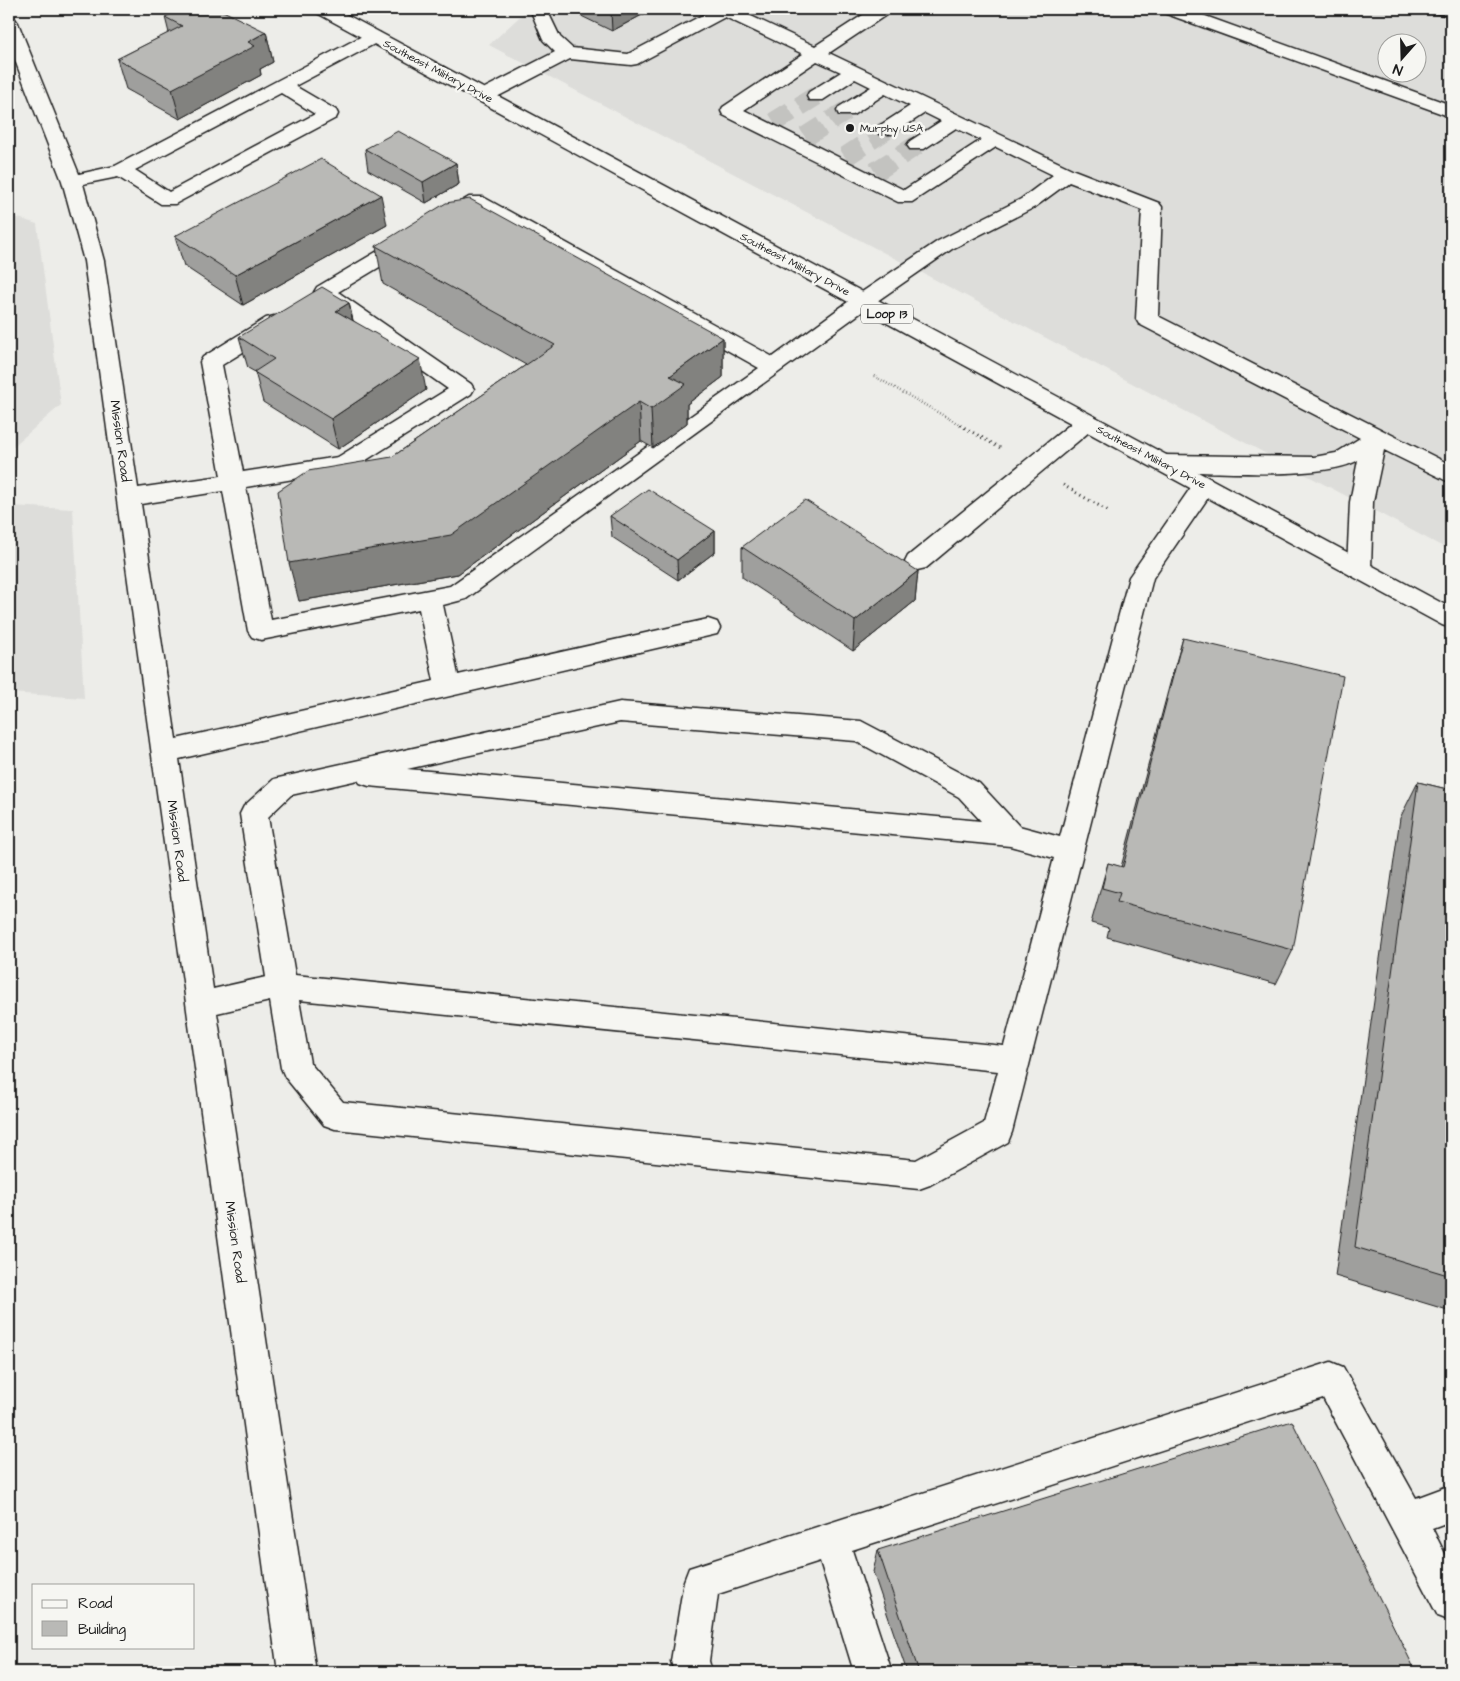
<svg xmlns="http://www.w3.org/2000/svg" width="1460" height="1681" viewBox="0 0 1460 1681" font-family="'Architects Daughter',sans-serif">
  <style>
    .built { fill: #ddddda; fill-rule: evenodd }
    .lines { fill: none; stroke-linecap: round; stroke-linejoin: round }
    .minor-tunnel { stroke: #c3c3c0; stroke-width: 20; stroke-dasharray: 20 10; stroke-linecap: butt }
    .minor-casing { stroke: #1c1c1c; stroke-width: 3 }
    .major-casing { stroke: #1c1c1c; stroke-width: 3 }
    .path-far1 { stroke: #1c1c1c; stroke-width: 2.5; stroke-dasharray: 0.5 2.5; stroke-linecap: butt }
    .path { stroke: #1c1c1c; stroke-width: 3; stroke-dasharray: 1 4; stroke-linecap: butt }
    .minor { fill: #f6f6f2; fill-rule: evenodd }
    .major { fill: #f6f6f2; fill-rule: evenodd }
    .wall { fill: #9f9f9d; stroke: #1c1c1c }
    .shaded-wall { fill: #82827f; stroke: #1c1c1c }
    .building { fill: #b9b9b6; stroke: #1c1c1c }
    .poi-dot { fill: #1c1c1c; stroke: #f6f6f2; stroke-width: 2 }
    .labels { text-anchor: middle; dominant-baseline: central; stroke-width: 5; stroke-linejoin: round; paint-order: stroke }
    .far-street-label { font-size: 11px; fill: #1c1c1c; stroke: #f6f6f2 }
    .far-poi-label { font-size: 11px; fill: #1c1c1c; stroke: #f6f6f2; text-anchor: start }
    .shield { fill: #f6f6f2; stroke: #5d5d5c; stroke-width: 1 }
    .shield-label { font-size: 12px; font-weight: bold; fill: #1c1c1c }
    .street-label { font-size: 14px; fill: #1c1c1c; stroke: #f6f6f2 }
  </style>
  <rect width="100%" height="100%" fill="#edede9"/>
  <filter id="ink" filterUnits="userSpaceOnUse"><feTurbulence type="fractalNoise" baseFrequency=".02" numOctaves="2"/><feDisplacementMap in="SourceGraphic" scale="10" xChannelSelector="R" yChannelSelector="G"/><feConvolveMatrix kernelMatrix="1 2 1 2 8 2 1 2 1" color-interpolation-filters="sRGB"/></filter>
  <g filter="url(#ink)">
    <!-- built -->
    <g class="built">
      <path d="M 528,9 L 1451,9 L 1451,551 L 489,45 ZM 1388,42 L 1418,42 L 1418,72 L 1388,72 Z"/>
      <path d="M 9,215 L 37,224 L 61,405 L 9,450 Z"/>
      <path d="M 9,506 L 73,509 L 84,698 L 9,693 Z"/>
    </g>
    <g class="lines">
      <!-- minor-tunnel -->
      <g class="minor-tunnel">
        <path d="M 774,122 L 816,96"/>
        <path d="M 805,137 L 846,111"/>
        <path d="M 845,157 L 886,130"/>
        <path d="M 875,172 L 917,145"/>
      </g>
      <!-- minor casing -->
      <g class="minor-casing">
        <g id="minor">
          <path d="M 530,9 L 550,9 L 548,12 L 560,37 L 572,48 L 628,54 L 714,9 L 736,9 L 815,46 L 872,9 L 892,9 L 889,13 L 829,53 L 1074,170 L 1159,203 L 1162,207 L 1158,316 L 1451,465 L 1451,483 L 1384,450 L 1373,502 L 1371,569 L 1368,575 L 1359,578 L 1350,575 L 1347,569 L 1350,502 L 1358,460 C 1325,481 1206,471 1163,471 L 1155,468 L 1151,463 L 1155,458 L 1163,455 L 1314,457 L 1336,453 L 1360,438 L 1139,324 L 1136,319 L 1142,210 L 1069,182 L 1035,207 L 952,249 L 870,306 L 466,599 L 443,605 L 458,675 L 708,619 L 717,622 L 720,628 L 717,634 L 179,759 L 213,989 L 266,977 L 240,814 L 244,806 L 274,779 L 620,702 L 861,721 L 979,783 L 1019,826 L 1060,837 L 1129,577 L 1196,480 L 1204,478 L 1212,480 L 1216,486 L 1153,578 L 1012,1132 L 1008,1142 L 930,1185 L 919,1189 L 335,1129 L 324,1125 L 285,1077 L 281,1068 L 270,1001 L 217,1013 L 316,1672 L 278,1672 L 84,261 L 62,181 L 9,45 L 9,18 L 15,19 L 18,23 L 79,174 L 115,166 L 368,33 L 380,33 L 383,37 L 380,41 L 295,86 L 336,110 L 338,114 L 336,118 L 175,204 L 161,204 L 118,177 L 83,184 L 104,261 L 138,488 L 221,476 L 200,362 L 203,357 L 266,318 L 274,316 L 282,318 L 285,323 L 282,328 L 222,365 L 243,472 L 338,457 L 448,389 L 317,297 L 314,292 L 317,287 L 469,197 L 483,197 L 773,357 L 856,296 L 938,241 L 1021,199 L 1053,175 L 996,147 L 912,202 L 898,202 L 723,115 L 721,111 L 723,107 L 803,54 L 725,17 L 637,64 L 631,65 L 570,59 L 491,100 L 477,100 L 475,96 L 477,92 L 555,52 L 543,40 ZM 817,61 L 841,72 L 809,92 L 807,96 L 809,100 L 823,100 L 855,79 L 871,87 L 839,107 L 837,111 L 839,115 L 853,115 L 885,94 L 910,106 L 879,126 L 876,130 L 879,134 L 893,134 L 925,113 L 941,121 L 910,141 L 907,145 L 910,149 L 924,149 L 956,128 L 981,140 L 904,190 L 744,110 ZM 281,93 L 315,114 L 169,192 L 135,170 ZM 476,209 L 759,368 L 450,586 L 271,620 L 246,487 L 352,469 L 471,394 L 474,389 L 471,384 L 338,292 ZM 223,491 L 248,631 L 252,637 L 261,640 L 419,609 L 434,681 L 176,739 L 141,504 ZM 620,722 L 856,741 L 959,797 L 981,821 L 407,769 ZM 358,780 L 360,783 L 369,786 L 1010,846 L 1054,858 L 1004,1046 L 295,975 L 268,817 L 291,795 ZM 299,1000 L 998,1071 L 984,1123 L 916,1160 L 343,1102 L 310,1063 Z"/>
          <path d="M 1161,9 L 1186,9 L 1451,105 L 1451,117 L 1164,13 Z"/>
          <path d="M 1432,9 L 1451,9 L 1451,16 L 1435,13 Z"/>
          <path d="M 1087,415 L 1095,417 L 1098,422 L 1095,427 L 926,568 L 917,570 L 908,568 L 905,562 L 908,556 L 1079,417 Z"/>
          <path d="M 1331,1362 L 1343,1367 L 1416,1498 L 1451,1485 L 1451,1521 L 1432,1528 L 1451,1566 L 1451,1621 L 1438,1616 L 1323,1398 L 852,1550 L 892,1672 L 854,1672 L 820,1561 L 718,1594 L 709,1661 L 712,1672 L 674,1672 L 671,1661 L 684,1581 L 689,1568 Z"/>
        </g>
      </g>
      <!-- major casing -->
      <g class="major-casing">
        <path id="major" d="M 314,9 L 336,9 L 1451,608 L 1451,628 L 1442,625 L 317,13 Z"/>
      </g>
      <!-- path-far1 -->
      <path class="path-far1" d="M 874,376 L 962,426"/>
      <!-- path -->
      <g class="path">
        <path d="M 960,425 L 1002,449"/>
        <path d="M 1063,485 L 1110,512"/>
      </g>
      <!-- minor -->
      <use href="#minor" class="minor"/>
      <!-- major -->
      <use href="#major" class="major"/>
    </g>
    <!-- wall -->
    <g class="wall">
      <path d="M 567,9 L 653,9 L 612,31 Z"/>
      <path d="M 165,17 L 266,32 L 273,62 L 260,69 L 261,75 L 180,119 L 126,89 L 117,59 L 169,33 Z"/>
      <path d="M 365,149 L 456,163 L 459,184 L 426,203 L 368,170 Z"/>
      <path d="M 387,225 L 243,305 L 184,266 L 175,236 Z"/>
      <path d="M 376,246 L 723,338 L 723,377 L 687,404 L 687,423 L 653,448 L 641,441 L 458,574 L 299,601 L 392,457 L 526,365 L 383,284 Z"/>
      <path d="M 349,303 L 353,320 L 426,390 L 338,449 L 263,402 L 255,372 L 248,368 L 239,337 Z"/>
      <path d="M 610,516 L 715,531 L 715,552 L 678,580 L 612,537 Z"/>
      <path d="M 742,547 L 918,571 L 915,601 L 853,651 L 742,577 Z"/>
      <path d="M 1183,638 L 1293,950 L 1276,984 L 1107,937 L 1109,928 L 1091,923 L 1108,863 L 1121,867 L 1172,676 Z"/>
      <path d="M 1418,782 L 1451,790 L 1451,1311 L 1335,1276 L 1400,818 Z"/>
      <path d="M 878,1550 L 1416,1672 L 907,1672 L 873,1572 Z"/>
    </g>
    <!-- shaded-wall -->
    <g class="shaded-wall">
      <path d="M 615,9 L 653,9 L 612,31 L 611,11 Z"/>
      <path d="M 266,32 L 273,62 L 260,69 L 261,75 L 180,119 L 172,89 L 248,42 Z"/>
      <path d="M 456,163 L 459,184 L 426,203 L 423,182 Z"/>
      <path d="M 381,195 L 387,225 L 243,305 L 235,275 Z"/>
      <path d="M 349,303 L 355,333 L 336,311 Z"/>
      <path d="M 723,338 L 723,377 L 687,404 L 687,423 L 653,448 L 651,409 L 670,376 Z"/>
      <path d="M 420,359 L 426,390 L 338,449 L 331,419 Z"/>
      <path d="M 639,402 L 641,441 L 458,574 L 299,601 L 289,563 Z"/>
      <path d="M 715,531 L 715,552 L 678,580 L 677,560 Z"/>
      <path d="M 918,571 L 915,601 L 853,651 L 855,621 Z"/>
    </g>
    <!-- building -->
    <g class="building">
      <path d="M 181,9 L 219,9 L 266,32 L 248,42 L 255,46 L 172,89 L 117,59 L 182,26 L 165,17 Z"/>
      <path d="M 606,9 L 615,9 L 611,11 Z"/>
      <path d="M 398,131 L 456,163 L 423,182 L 365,149 Z"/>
      <path d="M 321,159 L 381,195 L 235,275 L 175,236 Z"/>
      <path d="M 470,199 L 723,338 L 670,376 L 686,384 L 651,409 L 639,402 L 451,535 L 289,563 L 278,491 L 308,471 L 392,457 L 555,345 L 376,246 L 446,203 Z"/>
      <path d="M 322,287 L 349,303 L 336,311 L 420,359 L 331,419 L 254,372 L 274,359 L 239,337 Z"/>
      <path d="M 648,489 L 715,531 L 677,560 L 610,516 Z"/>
      <path d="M 805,500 L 918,571 L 855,621 L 742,547 Z"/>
      <path d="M 1183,638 L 1343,676 L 1293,950 L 1117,902 L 1120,893 L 1102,888 L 1108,863 L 1123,867 Z"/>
      <path d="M 1418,782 L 1451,790 L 1451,1276 L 1355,1247 Z"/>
      <path d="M 1292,1421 L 1416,1672 L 919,1672 L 878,1550 Z"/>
    </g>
  </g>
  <!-- markers -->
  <circle class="poi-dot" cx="850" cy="128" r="5"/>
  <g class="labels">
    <!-- far-street labels -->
    <g class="far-street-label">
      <text transform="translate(438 71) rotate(28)">Southeast Military Drive</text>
      <text transform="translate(795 264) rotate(28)">Southeast Military Drive</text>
      <text transform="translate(1151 457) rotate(28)">Southeast Military Drive</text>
    </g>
    <!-- far-poi labels -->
    <g class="far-poi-label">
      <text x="860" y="128">Murphy USA</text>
    </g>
    <!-- shield labels -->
    <rect class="shield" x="861" y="304.5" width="52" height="19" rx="4"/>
    <g class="shield-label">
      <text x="887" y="314">Loop 13</text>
    </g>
    <!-- street labels -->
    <g class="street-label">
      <text transform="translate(120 441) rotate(82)">Mission Road</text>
      <text transform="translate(177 841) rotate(82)">Mission Road</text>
      <text transform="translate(235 1242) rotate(82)">Mission Road</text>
    </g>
  </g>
  <!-- margin -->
  <rect width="1460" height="1681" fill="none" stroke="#f6f6f2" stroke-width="30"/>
  <rect x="15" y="15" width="1430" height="1651" fill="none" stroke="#1c1c1c" stroke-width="2" filter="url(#ink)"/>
  <!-- legend -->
  <rect x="32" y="1584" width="162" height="65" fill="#f6f6f2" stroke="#9f9f9c"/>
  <rect x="42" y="1600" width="25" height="8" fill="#f6f6f2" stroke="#9f9f9c"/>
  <text x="78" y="1608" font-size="15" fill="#1c1c1c">Road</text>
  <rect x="42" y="1621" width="25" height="15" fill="#b9b9b6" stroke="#9f9f9c"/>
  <text x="78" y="1634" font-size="15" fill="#1c1c1c">Building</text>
  <!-- north arrow -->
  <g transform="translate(1402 58) rotate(200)"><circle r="24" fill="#f6f6f2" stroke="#9f9f9c"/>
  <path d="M0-4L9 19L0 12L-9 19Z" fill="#1c1c1c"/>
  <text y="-8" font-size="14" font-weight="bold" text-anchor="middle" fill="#1c1c1c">N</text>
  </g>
</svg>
